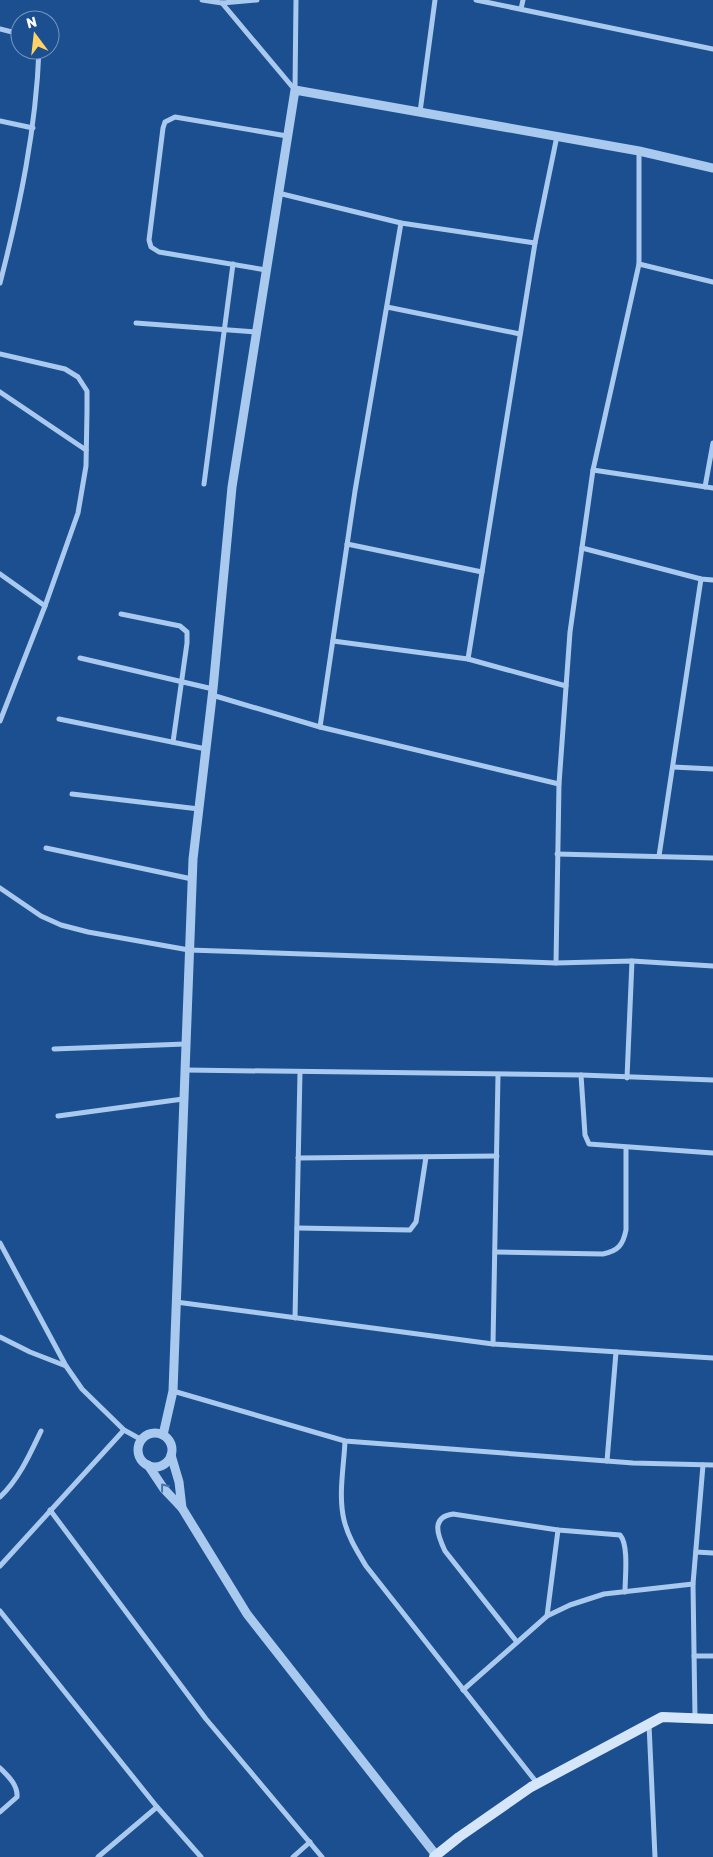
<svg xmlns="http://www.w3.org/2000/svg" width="713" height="1857" viewBox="0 0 713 1857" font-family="Rubik,sans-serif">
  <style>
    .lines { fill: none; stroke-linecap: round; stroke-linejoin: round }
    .minor { stroke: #a9c9ee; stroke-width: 5 }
    .tertiary { stroke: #a9c9ee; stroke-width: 9 }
    .secondary { stroke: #d6e6fa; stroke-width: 10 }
    .oneway { stroke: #4674ac }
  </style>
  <rect width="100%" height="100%" fill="#1b4f8f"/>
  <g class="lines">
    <!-- minor -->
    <g class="minor">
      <path d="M 202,0 L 222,3 L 295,90"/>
      <path d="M 476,0 L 713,49"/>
      <path d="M 222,3 L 257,0"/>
      <path d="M 521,9 L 523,0"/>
      <path d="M 0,29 L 20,34"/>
      <path d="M 295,89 L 296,0"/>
      <path d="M 420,112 L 435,0"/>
      <path d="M 0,121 L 33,128"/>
      <path d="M 278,193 L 401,223 L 535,243"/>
      <path d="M 639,264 L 713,282"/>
      <path d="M 266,270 L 159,252 L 151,247 L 149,240 L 163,128 L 165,122 L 175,117 L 287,136"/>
      <path d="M 0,283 C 20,206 36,129 39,50"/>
      <path d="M 387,307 L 520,334"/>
      <path d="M 136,323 L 256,332"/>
      <path d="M 0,354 L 65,369 L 78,377 L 87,391 L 87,411 L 86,466 L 78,513 L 45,606 L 0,721"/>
      <path d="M 0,392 L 86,450"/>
      <path d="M 593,470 L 713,488"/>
      <path d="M 204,484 L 233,264"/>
      <path d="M 705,487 L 713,443"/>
      <path d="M 347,544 L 482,572"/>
      <path d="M 582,548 L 701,579 L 713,580"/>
      <path d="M 0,574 L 45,606"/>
      <path d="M 121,614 L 180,626 L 187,632 L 187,643 L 173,742"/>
      <path d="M 333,641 L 468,659 L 566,686"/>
      <path d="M 80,658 L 213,689"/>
      <path d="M 468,659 L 535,243 L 557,136"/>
      <path d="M 212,695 L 320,727 L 559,784"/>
      <path d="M 59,719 L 206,749"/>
      <path d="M 320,727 L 355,491 L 401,223"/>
      <path d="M 673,767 L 713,769"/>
      <path d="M 72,794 L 199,809"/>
      <path d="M 46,848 L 192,879"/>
      <path d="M 557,854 L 713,858"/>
      <path d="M 659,856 L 701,579"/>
      <path d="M 0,888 L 41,916 L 61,925 L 88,932 L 189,950 L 556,963 L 632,961 L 713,966"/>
      <path d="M 556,963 L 559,784 L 570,632 L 593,470 L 639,264 L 639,151"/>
      <path d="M 54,1049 L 185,1044"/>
      <path d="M 185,1070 L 581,1075 L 713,1080"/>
      <path d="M 581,1075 L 585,1135 L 589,1144 L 713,1153"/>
      <path d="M 627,1078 L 632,961"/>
      <path d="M 58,1116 L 183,1099"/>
      <path d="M 298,1158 L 497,1156"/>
      <path d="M 297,1228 L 410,1230 L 416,1222 L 426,1157"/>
      <path d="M 0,1243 L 66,1366 L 82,1389 L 124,1430 L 142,1440"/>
      <path d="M 495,1252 L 603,1254 C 618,1251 623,1245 626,1230 L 626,1148"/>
      <path d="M 176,1302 L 493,1344 L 713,1358"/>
      <path d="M 295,1318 L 300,1072"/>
      <path d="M 0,1337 L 30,1352 L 66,1366"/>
      <path d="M 493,1344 L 498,1075"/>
      <path d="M 173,1391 L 345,1441 L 633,1463 L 713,1465"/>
      <path d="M 345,1441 C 344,1466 338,1495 344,1520 C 348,1537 357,1551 366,1566 L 537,1783"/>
      <path d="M 607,1461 L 616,1352"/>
      <path d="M 0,1497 C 19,1479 30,1454 41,1431"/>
      <path d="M 50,1510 L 206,1719 L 322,1857"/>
      <path d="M 696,1552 L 713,1553"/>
      <path d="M 0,1566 L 124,1430"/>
      <path d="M 0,1611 L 157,1807 L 201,1857"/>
      <path d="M 547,1616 L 558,1530"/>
      <path d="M 517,1642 L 445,1551 C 438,1536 430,1517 453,1514 L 558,1530 L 620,1535 C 629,1545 625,1578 625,1592"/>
      <path d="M 694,1656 L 713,1656"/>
      <path d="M 463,1690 L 547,1616 L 570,1605 L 604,1594 L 693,1584"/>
      <path d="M 695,1718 L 693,1584 L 703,1465"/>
      <path d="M 649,1724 L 655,1857"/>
      <path d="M 0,1768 C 8,1776 18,1785 17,1797 L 0,1812"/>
      <path d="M 98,1857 L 157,1807"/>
      <path d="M 293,1857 L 310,1842"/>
    </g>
    <!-- tertiary -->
    <g class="tertiary">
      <circle cx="155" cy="1450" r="17"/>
      <path d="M 163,1435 L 173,1391 L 193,859 L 213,689 L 232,487 L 295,90 L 639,151 L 713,168"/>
      <path d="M 171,1455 L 179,1482 L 182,1508"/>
      <path d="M 148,1465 L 164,1489 L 182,1508 L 247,1614 L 436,1855"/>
    </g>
    <!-- secondary -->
    <path class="secondary" d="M 434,1857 L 459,1837 L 531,1787 L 662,1717 L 713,1719"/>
  </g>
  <!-- one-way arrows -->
  <defs><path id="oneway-chevron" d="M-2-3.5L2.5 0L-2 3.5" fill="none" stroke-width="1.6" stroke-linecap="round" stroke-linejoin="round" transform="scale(1.25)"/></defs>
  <use class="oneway" href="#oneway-chevron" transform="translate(164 1487) rotate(-128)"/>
  <!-- north arrow -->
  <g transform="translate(35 35) rotate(345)"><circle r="24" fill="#1b4f8f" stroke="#7695bc"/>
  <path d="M0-4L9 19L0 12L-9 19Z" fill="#ffd166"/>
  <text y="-8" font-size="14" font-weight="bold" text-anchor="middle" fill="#ffffff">N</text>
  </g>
</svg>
